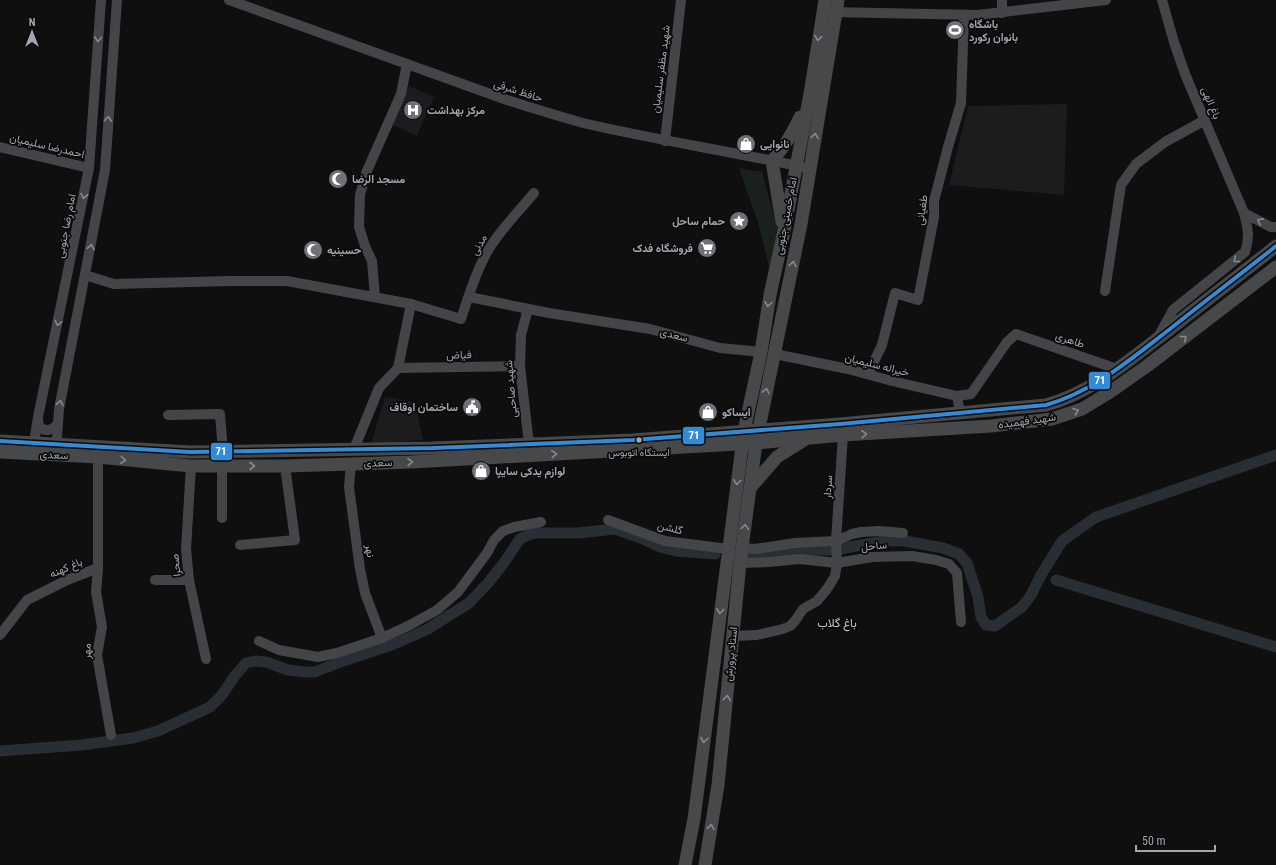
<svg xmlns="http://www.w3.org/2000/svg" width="1276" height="865" viewBox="0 0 1276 865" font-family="'Roboto Condensed',Vazirmatn,sans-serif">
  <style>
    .built { fill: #1c1c1e }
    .green { fill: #1a201b }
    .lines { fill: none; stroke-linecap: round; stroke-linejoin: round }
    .canal { stroke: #282e33; stroke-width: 11 }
    .minor { stroke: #444549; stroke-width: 10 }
    .major { stroke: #47484a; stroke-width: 13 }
    .bus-1-casing { stroke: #0a0a0b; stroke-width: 7 }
    .bus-1 { stroke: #338bd7; stroke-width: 4 }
    .oneway { stroke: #878a91 }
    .oneway2 { stroke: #868991 }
    .bus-dot { fill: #a2a6b0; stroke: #0a0a0b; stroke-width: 1.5 }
    .labels { text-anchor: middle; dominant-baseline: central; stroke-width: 3.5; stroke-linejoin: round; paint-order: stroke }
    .bus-label { font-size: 10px; fill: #a2a6b0; stroke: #0a0a0b }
    .poi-label { font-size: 11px; font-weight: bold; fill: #a2a6b0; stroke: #0a0a0b; text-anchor: start }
    .street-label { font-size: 11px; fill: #a2a6b0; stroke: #0a0a0b }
    .neighbourhood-label { font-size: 12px; fill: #c2c5cc; stroke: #0a0a0b }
    .line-badge { stroke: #0a0a0b; stroke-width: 1.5 }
    .badge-label { font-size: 11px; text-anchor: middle; font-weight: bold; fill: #fff }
  </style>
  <rect width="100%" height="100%" fill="#0f0f10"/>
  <!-- built -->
  <g class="built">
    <path d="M 409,86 L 434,97 L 417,136 L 391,124 Z"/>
    <path d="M 1067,104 L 1064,195 L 949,185 L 968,106 Z"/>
    <path d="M 385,397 L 415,402 L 423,440 L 371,444 Z"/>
  </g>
  <!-- green -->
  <path class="green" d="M 739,168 L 762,172 L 778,230 L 771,275 L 759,226 Z"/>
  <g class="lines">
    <!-- canal -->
    <g class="canal">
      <path d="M 745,556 L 759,556 L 781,552 L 802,550 L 834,550 L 867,544 L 886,541 L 905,541 L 943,548 L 959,554 L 967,563 L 978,597 L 981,617 L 986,625 L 995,626 L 1022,607 L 1031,595 L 1041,575 L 1062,541 L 1096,517 L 1276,455"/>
      <path d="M 1056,580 L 1276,647"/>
      <path d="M 0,751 L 82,745 L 133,738 L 158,731 L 210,707 L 222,695 L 234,677 L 246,663 L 255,661 L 266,662 L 288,670 L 305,672 L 315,672 L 340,662 L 394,644 L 428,629 L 442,620 L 469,603 L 488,583 L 503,564 L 520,539 L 528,535 L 536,533 L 578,533 L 615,529 L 641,538 L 660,547 L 676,551 L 715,554"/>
    </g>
    <!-- minor -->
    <g class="minor">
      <path d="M 229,0 L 507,100 C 532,108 558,116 583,123 C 656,140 729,151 802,167"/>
      <path d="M 1002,0 L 1002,13"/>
      <path d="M 829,12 L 978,15 L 1106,0"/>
      <path d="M 665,141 L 681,0"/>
      <path d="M 0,147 L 89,168"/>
      <path d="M 1244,213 L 1271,227 L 1276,227"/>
      <path d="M 85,275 L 114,284 L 230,281 L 287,281 L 411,304 L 461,319 C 469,295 478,265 492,244 C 504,226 520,210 534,193"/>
      <path d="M 1105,291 L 1121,185 L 1136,164 L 1165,142 L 1205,120"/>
      <path d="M 375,297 L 372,261 L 365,246 L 359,227 L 360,195 L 366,173 L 401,94 L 407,64"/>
      <path d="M 469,297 L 549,313 L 650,329 L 720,348 L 761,352"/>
      <path d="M 528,309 L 521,335 L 520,366 L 529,444"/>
      <path d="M 1158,337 L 1173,310 L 1245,252 C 1250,237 1248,228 1244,213 L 1185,74 L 1174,42 L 1162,0"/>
      <path d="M 775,354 L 848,369 L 892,381 L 957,396 L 960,413"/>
      <path d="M 398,368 L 520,366"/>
      <path d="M 868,374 L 882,345 L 895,293 L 918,300 L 934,217 L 934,201 L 948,147 L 961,103 L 964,15"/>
      <path d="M 957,396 L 971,394 L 1007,342 L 1016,334 L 1117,369"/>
      <path d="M 168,415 L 220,414 L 223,452"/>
      <path d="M 38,419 L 39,426 C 45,433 52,430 58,424"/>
      <path d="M 354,449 L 379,388 L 398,368 L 411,304"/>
      <path d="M 33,450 L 38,417 L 89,168 L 101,0"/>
      <path d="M 56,451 L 59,409 L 105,170 L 117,0"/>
      <path d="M 98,457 L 98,568 L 96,592 L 102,627 L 97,655 L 111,735"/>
      <path d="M 351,464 L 349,487 L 360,569 L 365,593 L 382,638"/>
      <path d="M 191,466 L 186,549 L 189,580 L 206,659"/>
      <path d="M 222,466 L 222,518"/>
      <path d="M 608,520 L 665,541 L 729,549"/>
      <path d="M 240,545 L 295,540 L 285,466"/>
      <path d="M 742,548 L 755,549 L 795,543 L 836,541 L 852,534 L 861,532 L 879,531 L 903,533"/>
      <path d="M 740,563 L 769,562 L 800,559 L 837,563 L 872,557 L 912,556 L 936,560 L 949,564 L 957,573 L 961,622"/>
      <path d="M 155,580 L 189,580"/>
      <path d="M 0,635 L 27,600 L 67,580 L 98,568"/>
      <path d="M 733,636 L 757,635 L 783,629 L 790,626 L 795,621 L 803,609 L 817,601 L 827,589 L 835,576 L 837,563 L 836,541 L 843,435"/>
      <path d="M 259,641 L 279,650 L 318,657 L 337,653 L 382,638 L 410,625 L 437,610 L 458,592 L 487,553 L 494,540 L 503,531 L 514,527 L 541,522"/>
    </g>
    <!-- major -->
    <g class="major">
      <path d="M 782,222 L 772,161 C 784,147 793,133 800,117"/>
      <path d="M 0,441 L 190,452 L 433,448 L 633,440 L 840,424 L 1046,405 C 1093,392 1132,358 1170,329 C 1205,301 1241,274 1276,246"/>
      <path d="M 0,452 L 98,457 L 191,466 L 285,466 L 351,464 L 412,462 L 756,443 L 843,435 L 991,426 L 1052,419 L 1082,409 L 1110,392 L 1147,366 L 1276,267"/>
      <path d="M 751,487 L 777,457 L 804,440"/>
      <path d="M 685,865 L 694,819 L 744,431 L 761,352 L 770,295 L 784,231 L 810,94 L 825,0"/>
      <path d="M 705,865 L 718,785 L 740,563 L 756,443 L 801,224 L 838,0"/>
    </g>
    <!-- bus-1 casing -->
    <g class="bus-1-casing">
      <path id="bus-1" d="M 0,441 L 190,452 L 433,448 L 633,440 L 840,424 L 1046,405 C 1093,392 1132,358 1170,329 C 1205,301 1241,274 1276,246"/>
    </g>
    <!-- bus-1 -->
    <use href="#bus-1" class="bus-1"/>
  </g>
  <!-- one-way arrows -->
  <defs><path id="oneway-chevron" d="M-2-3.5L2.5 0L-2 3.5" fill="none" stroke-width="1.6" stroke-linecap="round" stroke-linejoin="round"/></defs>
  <g class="oneway">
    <use href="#oneway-chevron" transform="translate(818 38) rotate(99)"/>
    <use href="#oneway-chevron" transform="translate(815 136) rotate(-80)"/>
    <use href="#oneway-chevron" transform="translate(793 264) rotate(-79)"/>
    <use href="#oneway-chevron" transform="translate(768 304) rotate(99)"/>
    <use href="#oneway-chevron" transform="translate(1184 338) rotate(-38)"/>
    <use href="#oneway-chevron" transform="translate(766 391) rotate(-78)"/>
    <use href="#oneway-chevron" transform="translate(1076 411) rotate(-20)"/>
    <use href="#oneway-chevron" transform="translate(864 434) rotate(-4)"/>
    <use href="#oneway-chevron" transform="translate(554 454) rotate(-4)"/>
    <use href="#oneway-chevron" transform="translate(123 460) rotate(5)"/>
    <use href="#oneway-chevron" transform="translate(410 462) rotate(-2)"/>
    <use href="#oneway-chevron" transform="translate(252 466)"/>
    <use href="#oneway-chevron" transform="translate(737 482) rotate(97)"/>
    <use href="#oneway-chevron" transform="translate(745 527) rotate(-82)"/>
    <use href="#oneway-chevron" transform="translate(720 611) rotate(97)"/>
    <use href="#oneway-chevron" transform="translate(727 698) rotate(-84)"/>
    <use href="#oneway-chevron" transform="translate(704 740) rotate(97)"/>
    <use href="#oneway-chevron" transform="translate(711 827) rotate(-80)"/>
  </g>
  <g class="oneway2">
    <use href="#oneway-chevron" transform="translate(98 39) rotate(93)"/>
    <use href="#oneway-chevron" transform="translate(108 119) rotate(-86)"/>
    <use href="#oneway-chevron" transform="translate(84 196) rotate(101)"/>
    <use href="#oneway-chevron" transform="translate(1260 221) rotate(-152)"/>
    <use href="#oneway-chevron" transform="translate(91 247) rotate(-80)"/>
    <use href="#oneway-chevron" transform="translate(1236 260) rotate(141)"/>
    <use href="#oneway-chevron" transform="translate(58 323) rotate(102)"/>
    <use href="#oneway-chevron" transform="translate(60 403) rotate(-79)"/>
  </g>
  <!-- icons -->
  <defs>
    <g id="stadium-disc" transform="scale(1)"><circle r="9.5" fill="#6f7178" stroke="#0a0a0b"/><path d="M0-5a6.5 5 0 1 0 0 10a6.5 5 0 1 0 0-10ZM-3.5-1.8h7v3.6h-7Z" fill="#fff"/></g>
    <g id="hospital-disc" transform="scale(1)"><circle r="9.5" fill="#6f7178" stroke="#0a0a0b"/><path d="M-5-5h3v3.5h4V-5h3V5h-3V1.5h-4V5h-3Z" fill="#fff"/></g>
    <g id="shop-disc" transform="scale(1)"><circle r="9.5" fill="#6f7178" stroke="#0a0a0b"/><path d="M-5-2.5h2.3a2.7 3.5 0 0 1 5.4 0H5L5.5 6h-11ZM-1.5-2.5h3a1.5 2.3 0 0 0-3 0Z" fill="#fff"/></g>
    <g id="mosque-disc" transform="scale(1)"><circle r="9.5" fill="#6f7178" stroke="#0a0a0b"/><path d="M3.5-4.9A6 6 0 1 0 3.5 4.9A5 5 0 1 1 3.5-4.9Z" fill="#fff"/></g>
    <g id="sight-disc" transform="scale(1)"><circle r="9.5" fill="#6f7178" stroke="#0a0a0b"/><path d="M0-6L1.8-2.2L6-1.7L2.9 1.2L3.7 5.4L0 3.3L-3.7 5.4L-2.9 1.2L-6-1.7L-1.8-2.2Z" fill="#fff"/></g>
    <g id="supermarket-disc" transform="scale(1)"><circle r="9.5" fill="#6f7178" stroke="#0a0a0b"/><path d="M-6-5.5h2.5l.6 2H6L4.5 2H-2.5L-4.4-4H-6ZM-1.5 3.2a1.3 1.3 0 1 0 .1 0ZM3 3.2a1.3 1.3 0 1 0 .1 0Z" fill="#fff"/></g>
    <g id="civic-disc" transform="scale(1)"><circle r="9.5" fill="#6f7178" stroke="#0a0a0b"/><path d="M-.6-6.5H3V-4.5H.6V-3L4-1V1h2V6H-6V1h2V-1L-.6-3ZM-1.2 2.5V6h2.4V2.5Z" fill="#fff"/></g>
  </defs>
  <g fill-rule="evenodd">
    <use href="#stadium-disc" x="955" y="30"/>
    <use href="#hospital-disc" x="413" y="110"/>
    <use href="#shop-disc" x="746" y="144"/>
    <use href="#mosque-disc" x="338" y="179"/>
    <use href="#sight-disc" x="739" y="221"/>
    <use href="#supermarket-disc" x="707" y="248"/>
    <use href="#mosque-disc" x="313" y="250"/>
    <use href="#civic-disc" x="472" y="407"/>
    <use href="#shop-disc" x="708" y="412"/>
    <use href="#shop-disc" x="481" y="471"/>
  </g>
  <!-- markers -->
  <circle class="bus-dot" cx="639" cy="440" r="3.5"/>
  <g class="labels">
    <!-- bus labels -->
    <g class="bus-label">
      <text x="639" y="452">ایستگاه اتوبوس</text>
    </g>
    <!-- poi labels -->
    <g class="poi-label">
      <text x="969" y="24">باشگاه<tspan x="969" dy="13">بانوان رکورد</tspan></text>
      <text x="427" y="110">مرکز بهداشت</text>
      <text x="760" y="144">نانوایی</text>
      <text x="352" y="179">مسجد الرضا</text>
      <text x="725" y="221" text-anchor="end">حمام ساحل</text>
      <text x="693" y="248" text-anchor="end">فروشگاه فدک</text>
      <text x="327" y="250">حسینیه</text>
      <text x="458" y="407" text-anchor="end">ساختمان اوقاف</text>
      <text x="722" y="412">ایساکو</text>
      <text x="495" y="471">لوازم یدکی سایپا</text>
    </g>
    <!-- street labels -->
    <g class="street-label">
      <text transform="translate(661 69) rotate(-83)">شهید مظفر سلیمیان</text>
      <text transform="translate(518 91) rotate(18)">حافظ شرقی</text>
      <text transform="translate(1211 103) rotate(67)">باغ الهی</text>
      <text transform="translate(47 146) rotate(13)">احمدرضا سلیمیان</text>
      <text transform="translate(922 210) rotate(-82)">طغیانی</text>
      <text transform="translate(786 216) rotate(-79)">امام خمینی جنوبی</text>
      <text transform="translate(66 226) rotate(-79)">امام رضا جنوبی</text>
      <text transform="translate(479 245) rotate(-60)">مدنی</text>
      <text transform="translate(674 335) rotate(15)">سعدی</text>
      <text transform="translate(1070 340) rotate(19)">طاهری</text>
      <text transform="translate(459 355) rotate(-1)">فیاض</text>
      <text transform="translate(877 365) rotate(14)">خیراله سلیمیان</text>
      <text transform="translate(511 389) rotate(-95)">شهید صاحبی</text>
      <text transform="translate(1027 421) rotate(-8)">شهید فهمیده</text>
      <text transform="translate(54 455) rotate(3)">سعدی</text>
      <text transform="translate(378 463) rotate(-2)">سعدی</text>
      <text transform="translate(828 487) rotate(-86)">سردار</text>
      <text transform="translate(670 528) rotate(13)">گلشن</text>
      <text transform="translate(874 546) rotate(-5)">ساحل</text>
      <text transform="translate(370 551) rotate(83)">نهر</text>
      <text transform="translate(176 565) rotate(-96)">صحرا</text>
      <text transform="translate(66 568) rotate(-23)">باغ کهنه</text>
      <text transform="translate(87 651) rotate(-88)">مهر</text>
      <text transform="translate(731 654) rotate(-84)">استاد پرورش</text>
    </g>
    <!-- neighbourhood labels -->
    <g class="neighbourhood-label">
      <text x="837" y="623">باغ گلاب</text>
    </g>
  </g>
  <g class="line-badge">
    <rect x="1088" y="371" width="23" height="19" rx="4" fill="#338bd7"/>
    <rect x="682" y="426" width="23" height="19" rx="4" fill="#338bd7"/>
    <rect x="210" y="442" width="23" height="19" rx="4" fill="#338bd7"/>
  </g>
  <g class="badge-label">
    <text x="1100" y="384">71</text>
    <text x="694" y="439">71</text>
    <text x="221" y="455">71</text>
  </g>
  <!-- north arrow -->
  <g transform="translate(32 32)" stroke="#0a0a0b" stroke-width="3" paint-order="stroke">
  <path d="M0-3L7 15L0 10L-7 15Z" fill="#a2a6b0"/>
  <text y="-6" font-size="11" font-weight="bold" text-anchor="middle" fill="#a2a6b0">N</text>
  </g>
  <!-- scale -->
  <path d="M1136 845v6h79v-6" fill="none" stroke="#a2a6b0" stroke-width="2"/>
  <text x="1142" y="845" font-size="12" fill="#a2a6b0" stroke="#0a0a0b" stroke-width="3" paint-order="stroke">50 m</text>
</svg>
